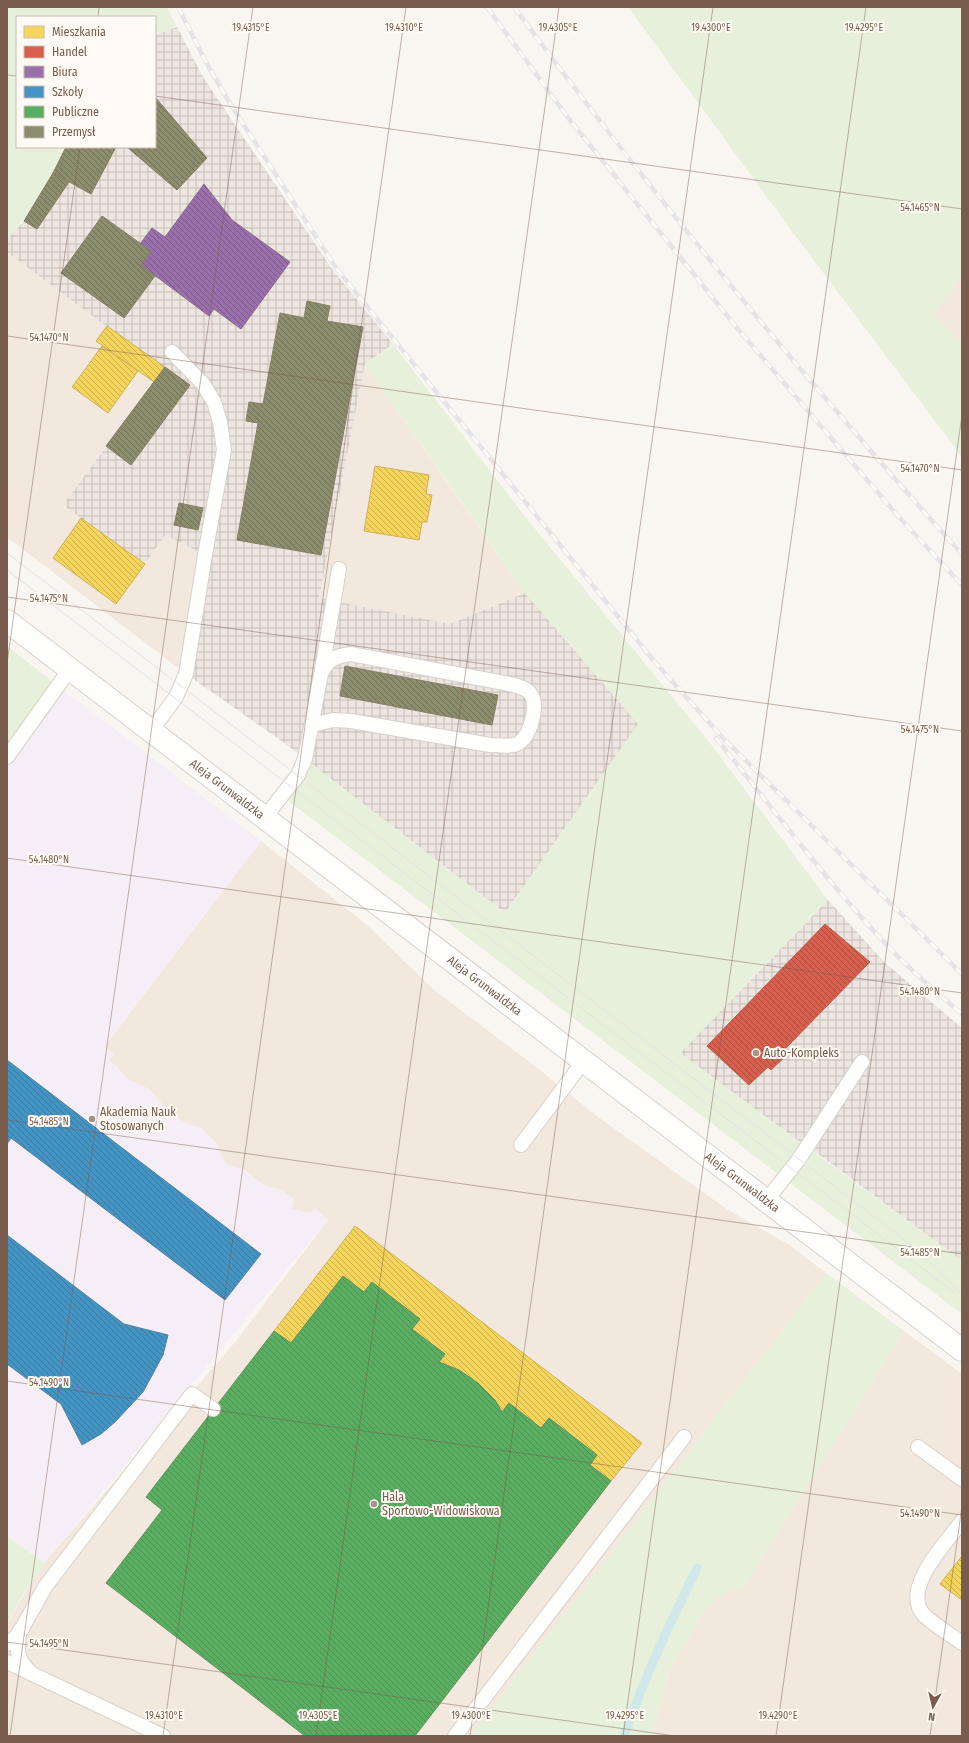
<svg xmlns="http://www.w3.org/2000/svg" width="969" height="1743" viewBox="0 0 969 1743" font-family="'Fira Sans Condensed',sans-serif">
  <style>
    .residential { fill: #f2e8de }
    .industrial { fill: url(#industrial-grid) }
    .education { fill: #f6eef6 }
    .grass { fill: #e7f0db }
    .homes { fill: url(#homes-back-hatch); stroke: #d1b158 }
    .shops { fill: url(#shops-back-hatch); stroke: #ba5f4d }
    .offices { fill: url(#offices-back-hatch); stroke: #906a8f }
    .schools { fill: url(#schools-back-hatch); stroke: #5482a0 }
    .public { fill: url(#public-back-hatch); stroke: #64955b }
    .industry { fill: url(#industry-back-hatch); stroke: #877e64 }
    .lines { fill: none; stroke-linecap: round; stroke-linejoin: round }
    .stream { stroke: #d0e8ea; stroke-width: 9 }
    .lane-casing { stroke: #d7d1cb; stroke-width: 16 }
    .secondary-casing { stroke: #d9d2cb; stroke-width: 24 }
    .lane { stroke: #fefefd; stroke-width: 14 }
    .secondary { stroke: #fefefd; stroke-width: 22 }
    .tram { stroke: #e6e3e7; stroke-width: 1 }
    .rail-casing { stroke: #e6e3e7; stroke-width: 4.5 }
    .rail { stroke: #fffaf3; stroke-width: 3; stroke-dasharray: 9; stroke-linecap: butt }
    .ticks { fill: none; stroke: #7a5c4d; stroke-width: 1; stroke-opacity: 0.45 }
    .poi-dot { fill: #a69286; stroke: #fffaf3; stroke-width: 1.5 }
    .labels { text-anchor: middle; dominant-baseline: central; stroke-width: 4; stroke-linejoin: round; paint-order: stroke }
    .street-label { font-size: 12px; fill: #7a5c4d; stroke: #fffaf3 }
    .poi-label { font-size: 12px; fill: #7a5c4d; stroke: #fffaf3; text-anchor: start }
    .ticks-label { font-size: 10px; text-anchor: middle; fill: #7a5c4d; stroke: #fffaf3; stroke-width: 4; stroke-linejoin: round; paint-order: stroke }
  </style>
  <defs>
    <pattern id="industrial-grid" width="8" height="8" patternUnits="userSpaceOnUse"><rect width="8" height="8" fill="#ede5e0"/><path d="M0 4h8M4 0v8" fill="none" stroke="#c5bdb8"/></pattern>
    <pattern id="homes-back-hatch" width="6" height="6" patternUnits="userSpaceOnUse"><rect width="6" height="6" fill="#f6d55c"/><path d="M-1 5l2 2M0 0l6 6M5-1l2 2" fill="none" stroke="#ccb04e"/></pattern>
    <pattern id="shops-back-hatch" width="6" height="6" patternUnits="userSpaceOnUse"><rect width="6" height="6" fill="#d6604d"/><path d="M-1 5l2 2M0 0l6 6M5-1l2 2" fill="none" stroke="#aa4f40"/></pattern>
    <pattern id="offices-back-hatch" width="6" height="6" patternUnits="userSpaceOnUse"><rect width="6" height="6" fill="#9970ab"/><path d="M-1 5l2 2M0 0l6 6M5-1l2 2" fill="none" stroke="#7c5b86"/></pattern>
    <pattern id="schools-back-hatch" width="6" height="6" patternUnits="userSpaceOnUse"><rect width="6" height="6" fill="#4393c3"/><path d="M-1 5l2 2M0 0l6 6M5-1l2 2" fill="none" stroke="#3d7ba1"/></pattern>
    <pattern id="public-back-hatch" width="6" height="6" patternUnits="userSpaceOnUse"><rect width="6" height="6" fill="#5aae61"/><path d="M-1 5l2 2M0 0l6 6M5-1l2 2" fill="none" stroke="#4f9152"/></pattern>
    <pattern id="industry-back-hatch" width="6" height="6" patternUnits="userSpaceOnUse"><rect width="6" height="6" fill="#8c8c6e"/><path d="M-1 5l2 2M0 0l6 6M5-1l2 2" fill="none" stroke="#727058"/></pattern>
  </defs>
  <rect width="100%" height="100%" fill="#f9f5f0"/>
  <!-- residential -->
  <g class="residential">
    <path d="M 7,252 L 107,326 L 96,341 L 154,382 L 63,505 L 145,564 L 165,535 L 205,555 L 186,674 L 7,537 Z"/>
    <path d="M 962,274 L 962,342 L 933,315 Z"/>
    <path d="M 365,364 L 451,488 L 525,593 L 450,624 L 319,598 Z"/>
    <path d="M 261,841 L 367,925 L 434,990 L 535,1066 L 598,1117 L 728,1210 L 788,1244 L 826,1273 L 470,1736 L 7,1736 L 7,1625 L 20,1601 L 44,1563 L 236,1341 L 328,1220 L 310,1213 L 292,1209 L 292,1205 L 282,1190 L 265,1186 L 243,1169 L 229,1167 L 223,1159 L 218,1146 L 200,1127 L 189,1125 L 166,1112 L 161,1103 L 149,1089 L 127,1079 L 116,1066 L 109,1061 L 104,1047 Z"/>
    <path d="M 904,1331 L 962,1374 L 962,1736 L 651,1736 L 671,1667 L 706,1607 L 725,1592 L 744,1586 Z"/>
  </g>
  <!-- industrial -->
  <g class="industrial">
    <path d="M 177,27 L 203,77 L 332,269 L 393,344 L 365,364 L 319,598 L 450,624 L 525,593 L 639,724 L 505,913 L 283,742 L 186,674 L 205,555 L 165,535 L 145,564 L 63,505 L 154,382 L 96,341 L 106,326 L 7,252 L 7,239 L 24,221 L 53,173 L 66,147 L 155,147 L 155,35 Z"/>
    <path d="M 828,900 L 884,962 L 962,1028 L 962,1261 L 821,1156 L 794,1138 L 680,1053 Z"/>
  </g>
  <!-- education -->
  <path class="education" d="M 58,686 L 261,841 L 104,1046 L 114,1054 L 109,1061 L 116,1066 L 127,1079 L 149,1089 L 161,1103 L 166,1112 L 189,1125 L 200,1127 L 218,1146 L 223,1159 L 229,1166 L 243,1169 L 265,1186 L 282,1190 L 294,1199 L 292,1209 L 310,1213 L 315,1208 L 328,1220 L 44,1563 L 7,1536 L 7,757 Z"/>
  <!-- grass -->
  <g class="grass">
    <path d="M 7,7 L 167,7 L 177,27 L 155,35 L 155,17 L 17,17 L 17,147 L 66,147 C 49,180 32,212 7,239 Z"/>
    <path d="M 628,7 L 962,7 L 962,274 L 933,315 L 962,342 L 962,457 L 791,230 Z"/>
    <path d="M 393,344 L 523,514 L 709,742 L 828,900 L 680,1053 C 774,1123 868,1191 962,1261 L 962,1314 L 282,796 L 305,759 L 505,913 L 638,724 L 525,593 L 365,364 Z"/>
    <path d="M 7,646 L 58,686 L 7,757 Z"/>
    <path d="M 826,1273 L 904,1331 L 744,1586 L 725,1592 L 706,1607 L 671,1667 L 651,1736 L 470,1736 Z"/>
    <path d="M 7,1536 L 44,1563 L 19,1601 L 7,1625 Z"/>
  </g>
  <!-- homes -->
  <g class="homes">
    <path d="M 107,326 L 165,367 L 154,382 L 96,341 Z"/>
    <path d="M 102,346 L 138,371 L 108,413 L 72,387 Z"/>
    <path d="M 375,466 L 429,475 L 426,494 L 432,495 L 427,522 L 422,522 L 419,540 L 364,531 Z"/>
    <path d="M 81,518 L 145,564 L 116,604 L 53,558 Z"/>
    <path d="M 355,1226 L 642,1443 L 611,1481 L 590,1465 L 597,1455 L 549,1418 L 541,1428 L 509,1403 L 502,1412 L 495,1400 L 478,1383 L 459,1370 L 439,1362 L 445,1354 L 412,1329 L 420,1319 L 372,1282 L 364,1292 L 343,1276 L 291,1343 L 274,1331 Z"/>
    <path d="M 962,1556 L 962,1600 L 940,1584 Z"/>
  </g>
  <!-- shops -->
  <path class="shops" d="M 825,924 L 870,962 L 785,1049 L 789,1053 L 771,1070 L 768,1067 L 749,1085 L 707,1046 Z"/>
  <!-- offices -->
  <path class="offices" d="M 204,184 L 232,220 L 290,262 L 241,329 L 214,309 L 209,316 L 141,265 L 151,251 L 140,244 L 152,228 L 165,237 Z"/>
  <!-- schools -->
  <g class="schools">
    <path d="M 7,1060 L 261,1254 L 225,1300 L 11,1138 L 7,1144 Z"/>
    <path d="M 7,1235 L 124,1324 L 168,1335 L 163,1355 L 143,1392 L 115,1422 L 101,1434 L 82,1445 L 61,1404 L 7,1364 Z"/>
  </g>
  <!-- public -->
  <path class="public" d="M 343,1276 L 364,1292 L 372,1282 L 420,1319 L 412,1329 L 445,1354 L 439,1362 L 459,1370 L 478,1383 L 495,1400 L 502,1412 L 509,1403 L 541,1428 L 549,1418 L 597,1455 L 590,1465 L 611,1481 L 415,1736 L 305,1736 L 106,1583 L 162,1510 L 146,1497 L 274,1331 L 291,1343 Z"/>
  <!-- industry -->
  <g class="industry">
    <path d="M 155,97 L 207,158 L 177,190 L 127,147 L 155,147 Z"/>
    <path d="M 66,147 L 116,147 L 91,194 L 53,173 Z"/>
    <path d="M 53,173 L 69,182 L 37,229 L 24,221 Z"/>
    <path d="M 102,216 L 151,251 L 141,265 L 155,276 L 124,318 L 61,273 Z"/>
    <path d="M 307,301 L 330,306 L 327,321 L 363,327 L 321,555 L 237,540 L 258,423 L 246,421 L 249,402 L 263,404 L 280,313 L 304,318 Z"/>
    <path d="M 165,367 L 190,385 L 131,465 L 106,446 Z"/>
    <path d="M 179,503 L 203,508 L 198,530 L 174,525 Z"/>
    <path d="M 345,666 L 498,695 L 492,725 L 340,696 Z"/>
  </g>
  <g class="lines">
    <!-- stream -->
    <path class="stream" d="M 624,1736 C 644,1678 670,1623 697,1568"/>
    <!-- lane casing -->
    <g class="lane-casing">
      <g id="lane">
        <path d="M 322,669 L 339,569"/>
        <path d="M 151,731 L 176,697 L 186,674 L 205,555 L 224,450 L 220,422 L 214,402 L 203,384 L 172,352"/>
        <path d="M 7,757 L 70,669"/>
        <path d="M 265,817 L 298,775 L 305,759 L 321,674 C 327,659 336,656 351,654 L 514,685 C 520,687 526,688 530,693 C 539,704 531,734 520,742 C 513,748 499,745 490,745 L 351,721 L 333,720 L 312,725"/>
        <path d="M 521,1145 L 583,1062"/>
        <path d="M 766,1201 L 799,1159 L 862,1062"/>
        <path d="M 918,1447 L 962,1479"/>
        <path d="M 962,1521 C 947,1542 900,1589 924,1615 C 934,1625 951,1635 962,1643"/>
        <path d="M 20,1630 C 16,1650 16,1658 31,1673"/>
        <path d="M 7,1644 L 13,1640 L 21,1630 L 45,1587 L 192,1394 L 213,1409"/>
        <path d="M 7,1662 L 163,1736"/>
        <path d="M 455,1736 L 684,1437"/>
      </g>
    </g>
    <!-- secondary casing -->
    <g class="secondary-casing">
      <g id="secondary">
        <path id="s1" d="M 7,621 L 962,1350"/>
      </g>
    </g>
    <!-- lane -->
    <use href="#lane" class="lane"/>
    <!-- secondary -->
    <use href="#secondary" class="secondary"/>
    <!-- tram -->
    <g class="tram">
      <path d="M 7,553 L 893,1231 L 919,1252 L 962,1294"/>
      <path d="M 7,570 L 955,1293"/>
    </g>
    <!-- rail casing -->
    <g class="rail-casing">
      <g id="rail">
        <path d="M 178,7 L 207,64 L 231,105 L 336,268 L 654,661 L 722,737 L 962,974"/>
        <path d="M 487,7 L 569,119 L 737,328 L 898,516 L 962,585"/>
        <path d="M 514,7 C 615,144 722,278 833,407 C 876,457 918,506 962,554"/>
        <path d="M 716,738 C 771,806 824,878 884,942 C 908,968 935,991 962,1014"/>
      </g>
    </g>
    <!-- rail -->
    <use href="#rail" class="rail"/>
  </g>
  <!-- ticks -->
  <path class="ticks" d="M 98,17 L 99,7M 7,75 L 17,76M 155,96 L 962,209M 7,336 L 962,470M 7,597 L 962,731M 7,663 L 80,147M 7,858 L 962,993M 7,1120 L 962,1254M 7,1381 L 962,1515M 7,1642 L 675,1736M 10,1736 L 253,7M 163,1736 L 406,7M 316,1736 L 559,7M 470,1736 L 713,7M 623,1736 L 866,7M 776,1736 L 962,415M 930,1736 L 962,1506"/>
  <!-- markers -->
  <g class="poi-dot">
    <circle cx="756" cy="1053" r="4"/>
    <circle cx="92" cy="1119" r="4"/>
    <circle cx="374" cy="1504" r="4"/>
  </g>
  <g class="labels">
    <!-- street labels -->
    <g class="street-label">
      <text stroke="none"><textPath href="#s1" startOffset="277">Aleja Grunwaldzka</textPath></text>
      <text stroke="none"><textPath href="#s1" startOffset="601">Aleja Grunwaldzka</textPath></text>
      <text stroke="none"><textPath href="#s1" startOffset="925">Aleja Grunwaldzka</textPath></text>
    </g>
    <!-- poi labels -->
    <g class="poi-label">
      <text x="764" y="1053">Auto-Kompleks</text>
      <text x="100" y="1112">Akademia Nauk<tspan x="100" dy="14">Stosowanych</tspan></text>
      <text x="382" y="1497">Hala<tspan x="382" dy="14">Sportowo-Widowiskowa</tspan></text>
    </g>
  </g>
  <g class="ticks-label">
    <text x="251" y="31">19.4315°E</text>
    <text x="404" y="31">19.4310°E</text>
    <text x="558" y="31">19.4305°E</text>
    <text x="711" y="31">19.4300°E</text>
    <text x="864" y="31">19.4295°E</text>
    <text x="920" y="211">54.1465°N</text>
    <text x="49" y="341">54.1470°N</text>
    <text x="920" y="472">54.1470°N</text>
    <text x="49" y="602">54.1475°N</text>
    <text x="920" y="733">54.1475°N</text>
    <text x="49" y="863">54.1480°N</text>
    <text x="920" y="995">54.1480°N</text>
    <text x="49" y="1125">54.1485°N</text>
    <text x="920" y="1256">54.1485°N</text>
    <text x="49" y="1386">54.1490°N</text>
    <text x="920" y="1517">54.1490°N</text>
    <text x="49" y="1647">54.1495°N</text>
    <text x="164" y="1719">19.4310°E</text>
    <text x="318" y="1719">19.4305°E</text>
    <text x="471" y="1719">19.4300°E</text>
    <text x="625" y="1719">19.4295°E</text>
    <text x="778" y="1719">19.4290°E</text>
  </g>
  <!-- border -->
  <rect width="969" height="1743" fill="none" stroke="#7a5c4d" stroke-width="16"/>
  <!-- legend -->
  <rect x="16" y="16" width="140" height="132" fill="#fffaf3" stroke="#cabbb1"/>
  <rect x="24" y="26" width="20" height="12" fill="#f6d55c" stroke="#cabbb1"/>
  <text x="52" y="36" font-size="12" fill="#7a5c4d">Mieszkania</text>
  <rect x="24" y="46" width="20" height="12" fill="#d6604d" stroke="#cabbb1"/>
  <text x="52" y="56" font-size="12" fill="#7a5c4d">Handel</text>
  <rect x="24" y="66" width="20" height="12" fill="#9970ab" stroke="#cabbb1"/>
  <text x="52" y="76" font-size="12" fill="#7a5c4d">Biura</text>
  <rect x="24" y="86" width="20" height="12" fill="#4393c3" stroke="#cabbb1"/>
  <text x="52" y="96" font-size="12" fill="#7a5c4d">Szkoły</text>
  <rect x="24" y="106" width="20" height="12" fill="#5aae61" stroke="#cabbb1"/>
  <text x="52" y="116" font-size="12" fill="#7a5c4d">Publiczne</text>
  <rect x="24" y="126" width="20" height="12" fill="#8c8c6e" stroke="#cabbb1"/>
  <text x="52" y="136" font-size="12" fill="#7a5c4d">Przemysł</text>
  <!-- north arrow -->
  <g transform="translate(933 1707) rotate(188)" stroke="#fffaf3" stroke-width="3" paint-order="stroke">
  <path d="M0-3L7 15L0 10L-7 15Z" fill="#7a5c4d"/>
  <text y="-6" font-size="11" font-weight="bold" text-anchor="middle" fill="#7a5c4d">N</text>
  </g>
</svg>
